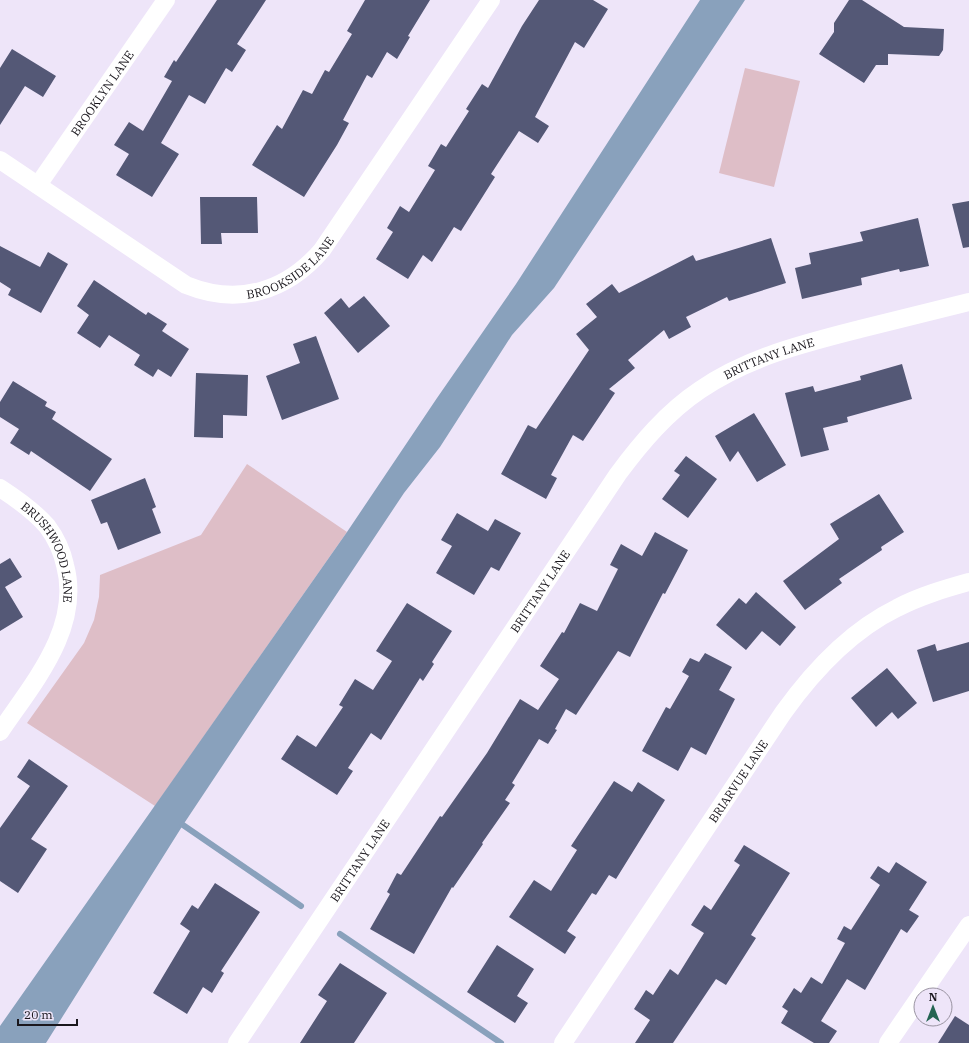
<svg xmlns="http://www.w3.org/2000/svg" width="969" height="1043" viewBox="0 0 969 1043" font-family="'IBM Plex Serif',serif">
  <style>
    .green { fill: #debec7 }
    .water { fill: #89a1bc }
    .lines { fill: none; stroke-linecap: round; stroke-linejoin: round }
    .stream { stroke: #89a1bc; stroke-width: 6 }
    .building { fill: #545876 }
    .street { stroke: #fff; stroke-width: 18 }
    .labels { text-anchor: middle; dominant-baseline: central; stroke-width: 4; stroke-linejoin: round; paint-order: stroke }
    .street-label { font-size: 12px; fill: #1a171d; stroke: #eee5f9 }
  </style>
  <rect width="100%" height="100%" fill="#eee5f9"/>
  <!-- green -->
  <g class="green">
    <path d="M 745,68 L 800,81 L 774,187 L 719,173 Z"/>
    <path d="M 247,464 L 347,532 L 155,806 L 27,723 L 84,643 L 94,620 L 99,597 L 100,575 L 201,535 Z"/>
  </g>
  <!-- water -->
  <path class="water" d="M 700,0 L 745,0 L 554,288 L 512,335 L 440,447 L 404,493 L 183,825 L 46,1043 L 0,1043 L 0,1026 L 347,532 L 437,398 L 516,284 Z"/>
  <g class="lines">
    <!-- stream -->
    <g class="stream">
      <path d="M 183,825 L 301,906"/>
      <path d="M 340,934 L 501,1043"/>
    </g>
  </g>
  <!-- building -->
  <g class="building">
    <path d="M 217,0 L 266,0 L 237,44 L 246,50 L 232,72 L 226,68 L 205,104 L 189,95 L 161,143 L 179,154 L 152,197 L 116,175 L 129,154 L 114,145 L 129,122 L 143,131 L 172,81 L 164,77 L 174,60 L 176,62 Z"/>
    <path d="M 365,0 L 430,0 L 408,36 L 410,37 L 397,59 L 387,52 L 372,78 L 367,75 L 343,120 L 349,123 L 337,145 L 304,197 L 252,165 L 277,125 L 282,129 L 303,90 L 312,94 L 325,70 L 329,72 L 352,34 L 347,31 Z"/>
    <path d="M 539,0 L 593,0 L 608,9 L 584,48 L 575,42 L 535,117 L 549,126 L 538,143 L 519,131 L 491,174 L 495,177 L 461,231 L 454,227 L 432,262 L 423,255 L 408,279 L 376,259 L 393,232 L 387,228 L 400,206 L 409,212 L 435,170 L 428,166 L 441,144 L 446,147 L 469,111 L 466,109 L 482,84 L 488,88 L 522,26 Z"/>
    <path d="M 849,0 L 862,0 L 904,27 L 944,29 L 943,50 L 939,56 L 888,54 L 888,65 L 876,65 L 864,83 L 819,54 L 834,32 L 834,23 Z"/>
    <path d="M 12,49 L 56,76 L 43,97 L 25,86 L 0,125 L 0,68 Z"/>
    <path d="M 200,197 L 257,197 L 258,233 L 221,233 L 222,244 L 201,244 Z"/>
    <path d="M 969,201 L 969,247 L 963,248 L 952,204 Z"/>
    <path d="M 918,218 L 929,266 L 900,272 L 899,269 L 861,278 L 862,285 L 802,299 L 795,268 L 811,264 L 809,253 L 863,241 L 860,232 Z"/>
    <path d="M 771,238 L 786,283 L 729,301 L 727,297 L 686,317 L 691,327 L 669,339 L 664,330 L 628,360 L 635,368 L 609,389 L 615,393 L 583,441 L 573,435 L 551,475 L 557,478 L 546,499 L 501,474 L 528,425 L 536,429 L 589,350 L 576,334 L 597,317 L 586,304 L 612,284 L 619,293 L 693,255 L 696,261 Z"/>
    <path d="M 0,246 L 40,267 L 48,252 L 68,264 L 41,313 L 8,295 L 11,289 L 0,282 Z"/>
    <path d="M 94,280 L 146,315 L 148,312 L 167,324 L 162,331 L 189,349 L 171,377 L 158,369 L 153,377 L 134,365 L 140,355 L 109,335 L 100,348 L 77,333 L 89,315 L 77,306 Z"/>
    <path d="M 364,296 L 390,326 L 358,353 L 324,313 L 341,298 L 349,308 Z"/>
    <path d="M 316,336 L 339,399 L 282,420 L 266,376 L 300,363 L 293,344 Z"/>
    <path d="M 902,364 L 912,399 L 847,417 L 848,422 L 823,428 L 829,450 L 801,457 L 785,393 L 813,386 L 815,392 L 861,380 L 860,376 Z"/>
    <path d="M 196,373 L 248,375 L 247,416 L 223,415 L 223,438 L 194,437 Z"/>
    <path d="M 13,381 L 47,402 L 45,406 L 56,412 L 52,419 L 112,459 L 90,491 L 31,451 L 29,455 L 10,443 L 19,429 L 0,417 L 0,402 Z"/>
    <path d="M 754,413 L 786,465 L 757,482 L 738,451 L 730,462 L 715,436 Z"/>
    <path d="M 686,456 L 717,479 L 688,518 L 662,499 L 680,475 L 674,471 Z"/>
    <path d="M 145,478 L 156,507 L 152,509 L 161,533 L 118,550 L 107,522 L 101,524 L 91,500 Z"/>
    <path d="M 879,494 L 904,532 L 881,547 L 882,550 L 839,579 L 842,583 L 805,610 L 783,581 L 839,539 L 830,524 Z"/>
    <path d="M 457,513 L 488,531 L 495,519 L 521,533 L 499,571 L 491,567 L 474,595 L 436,573 L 452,546 L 441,540 Z"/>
    <path d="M 655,532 L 688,550 L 665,594 L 663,593 L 630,657 L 618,651 L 576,715 L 566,709 L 555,729 L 557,730 L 548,744 L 539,739 L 512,783 L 515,785 L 505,800 L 510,803 L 482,843 L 483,844 L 453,888 L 452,887 L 414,954 L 370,929 L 390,894 L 387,892 L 397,873 L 401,875 L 440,816 L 442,817 L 487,753 L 520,699 L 538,710 L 559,679 L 540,666 L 562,632 L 564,633 L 580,603 L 597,611 L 618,569 L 610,565 L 621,544 L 642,556 Z"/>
    <path d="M 10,558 L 22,577 L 5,587 L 23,617 L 0,631 L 0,564 Z"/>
    <path d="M 756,592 L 796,627 L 780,646 L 762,631 L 746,650 L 716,625 L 739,598 L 746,604 Z"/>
    <path d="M 407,603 L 452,631 L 432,662 L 434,664 L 423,681 L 420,678 L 381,740 L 371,733 L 348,768 L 353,771 L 337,795 L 281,759 L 297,735 L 316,747 L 343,707 L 339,705 L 355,679 L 373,690 L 392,661 L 376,651 Z"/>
    <path d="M 969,642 L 969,691 L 933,702 L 917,650 L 935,644 L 937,651 Z"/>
    <path d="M 705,653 L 732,667 L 719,690 L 735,699 L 706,755 L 691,747 L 678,771 L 642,751 L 666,707 L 670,709 L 689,676 L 682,672 L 690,658 L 699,662 Z"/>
    <path d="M 887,668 L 917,703 L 898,719 L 892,712 L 876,727 L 851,698 Z"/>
    <path d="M 29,759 L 68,786 L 31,839 L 47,849 L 18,893 L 0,881 L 0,828 L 30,786 L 17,777 Z"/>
    <path d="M 614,781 L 632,792 L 638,782 L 665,800 L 616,879 L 609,875 L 596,895 L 592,893 L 567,931 L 576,937 L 565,954 L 509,917 L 534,880 L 551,891 L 577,850 L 571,846 Z"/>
    <path d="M 744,845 L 790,873 L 751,935 L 756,938 L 726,985 L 716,979 L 673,1043 L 635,1043 L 650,1020 L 634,1009 L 646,990 L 653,995 L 670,969 L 678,975 L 704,933 L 691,925 L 704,905 L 711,910 L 740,865 L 734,861 Z"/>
    <path d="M 896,862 L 927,882 L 909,910 L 919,916 L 907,933 L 901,929 L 865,990 L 847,979 L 821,1021 L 837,1031 L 829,1043 L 814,1043 L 781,1023 L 788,1011 L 782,1007 L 794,988 L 801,993 L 811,977 L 822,984 L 845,943 L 837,939 L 844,926 L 851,930 L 880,885 L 870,878 L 878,866 L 889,873 Z"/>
    <path d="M 215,883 L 260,912 L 221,971 L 224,973 L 212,993 L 203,987 L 187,1014 L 153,993 L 190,931 L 180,924 L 192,905 L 198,909 Z"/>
    <path d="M 497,945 L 534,969 L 517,996 L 528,1003 L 515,1023 L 467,992 Z"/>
    <path d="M 340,963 L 387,993 L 354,1043 L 300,1043 L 327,1001 L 318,995 Z"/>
    <path d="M 955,1016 L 969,1025 L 969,1043 L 938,1043 Z"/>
  </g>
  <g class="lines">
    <!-- street -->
    <g class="street">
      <path id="s1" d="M 0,160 L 186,285 C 238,306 286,292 322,250 L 491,0"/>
      <path id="s2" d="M 38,185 L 166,0"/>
      <path id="s3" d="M 0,488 C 17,499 34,511 47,526 C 56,538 62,551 65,565 C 82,628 33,683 0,732"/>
      <path id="s4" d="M 237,1043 L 618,474 C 641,443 667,412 700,390 C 748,357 805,343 860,329 C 897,320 933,311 969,302"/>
      <path id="s5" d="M 563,1043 L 783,713 C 813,671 850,631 897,608 C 920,596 944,589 969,582"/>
      <path d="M 888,1043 L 969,925"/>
    </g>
  </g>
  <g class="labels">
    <!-- street labels -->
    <g class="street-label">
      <text stroke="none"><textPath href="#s2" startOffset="112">BROOKLYN LANE</textPath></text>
      <text stroke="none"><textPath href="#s1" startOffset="338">BROOKSIDE LANE</textPath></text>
      <text stroke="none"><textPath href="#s4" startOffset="879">BRITTANY LANE</textPath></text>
      <text stroke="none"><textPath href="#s3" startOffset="85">BRUSHWOOD LANE</textPath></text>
      <text stroke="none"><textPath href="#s4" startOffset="544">BRITTANY LANE</textPath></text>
      <text stroke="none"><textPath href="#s5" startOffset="315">BRIARVUE LANE</textPath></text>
      <text stroke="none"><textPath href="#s4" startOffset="220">BRITTANY LANE</textPath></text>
    </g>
  </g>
  <!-- north arrow -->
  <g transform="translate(933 1007)"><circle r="19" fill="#eee5f9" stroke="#9993a1"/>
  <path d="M0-3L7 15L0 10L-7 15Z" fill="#256553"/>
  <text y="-6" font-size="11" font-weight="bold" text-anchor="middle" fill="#1a171d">N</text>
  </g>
  <!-- scale -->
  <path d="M18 1019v6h59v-6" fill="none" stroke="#1a171d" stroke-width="2"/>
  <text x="24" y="1019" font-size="12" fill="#1a171d" stroke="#eee5f9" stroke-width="3" paint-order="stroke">20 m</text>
</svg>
